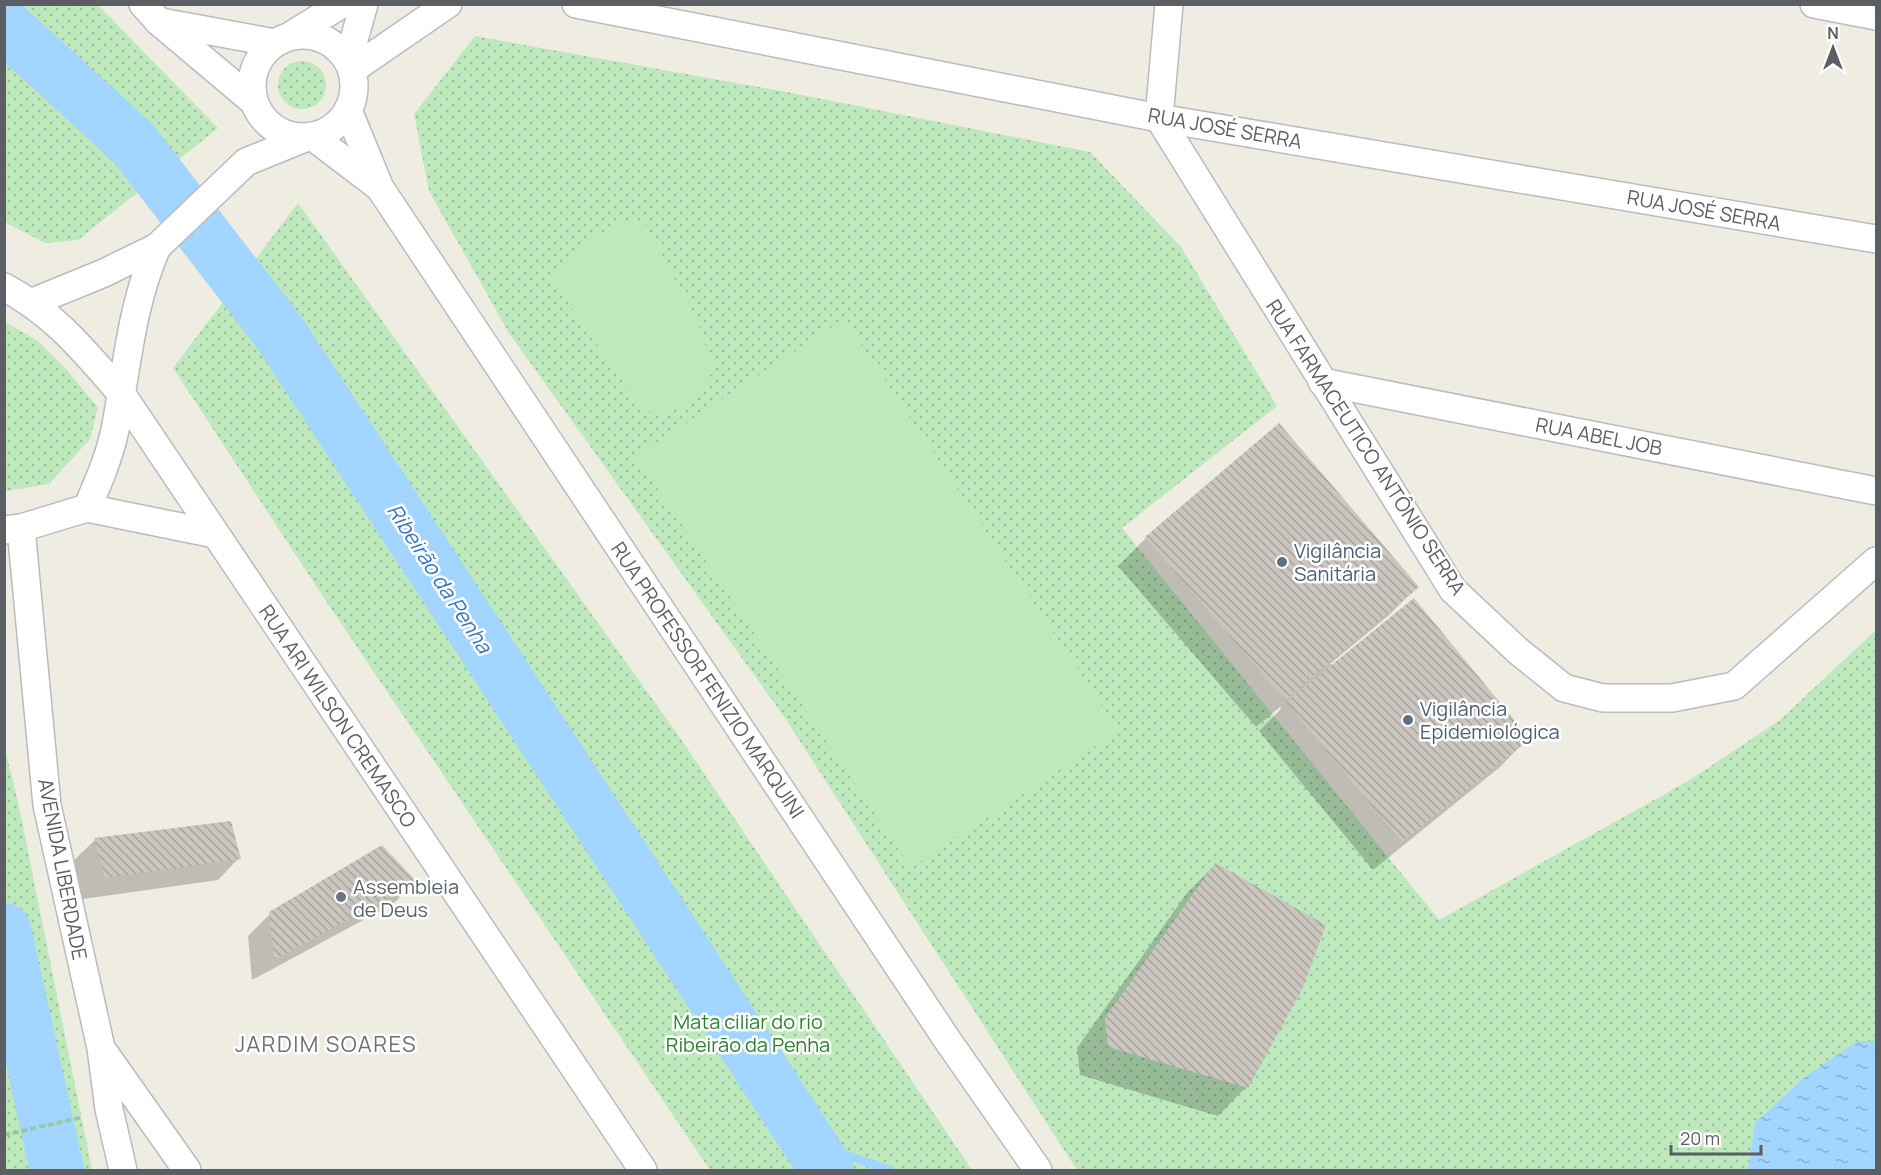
<svg xmlns="http://www.w3.org/2000/svg" width="1881" height="1175" viewBox="0 0 1881 1175" font-family="Manrope,sans-serif">
  <style>
    .green { fill: url(#green-dots) }
    .pitch { fill: #bde9bd }
    .water { fill: url(#water-ripples) }
    .shadow { fill: #0003 }
    .lines { fill: none; stroke-linecap: round; stroke-linejoin: round }
    .stream { stroke: #a2d5ff; stroke-width: 9 }
    .river { stroke: #a2d5ff; stroke-width: 54 }
    .building { fill: url(#building-back-hatch) }
    .street-casing { stroke: #b8bbc0; stroke-width: 30 }
    .path { stroke: #95caa5; stroke-width: 4; stroke-dasharray: 6 3; stroke-linecap: butt }
    .street { stroke: #fff; stroke-width: 27 }
    .service-dot { fill: #5c6f8a; stroke: #fff; stroke-width: 2 }
    .worship-dot { fill: #6b7280; stroke: #fff; stroke-width: 2 }
    .labels { text-anchor: middle; dominant-baseline: central; stroke-width: 5; stroke-linejoin: round; paint-order: stroke }
    .street-label { font-size: 20px; fill: #5b5f64; stroke: #fff }
    .service-label { font-size: 20px; fill: #4e5e75; stroke: #fff; text-anchor: start }
    .worship-label { font-size: 20px; fill: #5b616d; stroke: #fff; text-anchor: start }
    .park-label { font-size: 20px; fill: #2d8232; stroke: #fff }
    .water-label { font-size: 21px; font-style: italic; fill: #3774b9; stroke: #fff }
    .quarter-label { font-size: 22px; letter-spacing: 1.5px; fill: #6b7177; stroke: #fff }
  </style>
  <defs>
    <pattern id="green-dots" width="8" height="8" patternUnits="userSpaceOnUse" patternTransform="scale(1.5)"><rect width="8" height="8" fill="#bde9bd"/><path d="M2 2h.1M6 6h.1" fill="none" stroke="#9dc09d" stroke-width="1.8" stroke-linecap="round"/></pattern>
    <pattern id="water-ripples" width="26" height="14" patternUnits="userSpaceOnUse" patternTransform="scale(1.5)"><rect width="26" height="14" fill="#a2d5ff"/><path d="M2 4q2-2 4 0t4 0M15 11q2-2 4 0t4 0" fill="none" stroke="#87b0d2"/></pattern>
    <pattern id="building-back-hatch" width="6" height="6" patternUnits="userSpaceOnUse" patternTransform="scale(1.5)"><rect width="6" height="6" fill="#cac6bf"/><path d="M-1 5l2 2M0 0l6 6M5-1l2 2" fill="none" stroke="#a7a49f"/></pattern>
  </defs>
  <rect width="100%" height="100%" fill="#efece2"/>
  <!-- green -->
  <g class="green">
    <path d="M 4,5 L 98,5 L 218,128 L 78,240 L 45,243 L 5,222 Z"/>
    <path d="M 475,36 L 792,93 L 1090,152 L 1181,247 L 1277,406 L 1122,528 L 1439,920 L 1690,780 L 1780,720 L 1876,630 L 1876,1170 L 1077,1170 L 785,718 L 509,333 L 429,191 L 414,114 Z"/>
    <circle cx="302" cy="85" r="24"/>
    <path d="M 298,203 L 678,735 L 972,1170 L 710,1170 L 328,604 L 173,368 Z"/>
    <path d="M 5,322 L 38,341 L 67,370 L 98,408 L 90,439 L 49,484 L 5,491 Z"/>
    <path d="M 4,745 L 18,802 L 92,1170 L 5,1170 Z"/>
  </g>
  <!-- pitch -->
  <g class="pitch">
    <path d="M 620,223 L 645,224 L 696,318 L 714,370 L 691,402 L 661,417 L 638,404 L 550,276 L 580,245 Z"/>
    <path d="M 844,319 L 1119,731 L 911,868 L 636,456 Z"/>
  </g>
  <!-- water -->
  <path class="water" d="M 1858,1041 L 1876,1041 L 1876,1170 L 1748,1170 L 1755,1123 L 1806,1076 Z"/>
  <!-- shadow -->
  <g class="shadow">
    <path d="M 1146,538 L 1417,587 L 1389,615 L 1330,664 L 1528,738 L 1500,767 L 1373,870 L 1259,731 L 1281,709 L 1280,707 L 1256,727 L 1118,566 Z"/>
    <path d="M 95,840 L 239,858 L 218,880 L 83,899 L 73,861 Z"/>
    <path d="M 1215,865 L 1246,1087 L 1218,1116 L 1080,1075 L 1077,1048 L 1187,893 Z"/>
    <path d="M 415,882 L 393,904 L 252,980 L 248,936 L 270,914 Z"/>
  </g>
  <g class="lines">
    <!-- stream -->
    <path class="stream" d="M 809,1143 L 890,1170"/>
    <!-- river -->
    <g class="river">
      <path d="M 4,25 L 133,143 L 279,332 L 827,1170"/>
      <path d="M 4,930 L 57,1170"/>
    </g>
  </g>
  <!-- building -->
  <g class="building">
    <path d="M 1279,423 L 1419,587 L 1285,700 L 1145,537 Z"/>
    <path d="M 1414,598 L 1530,739 L 1402,842 L 1286,702 Z"/>
    <path d="M 231,821 L 241,859 L 105,878 L 94,838 Z"/>
    <path d="M 382,845 L 417,882 L 274,960 L 269,912 Z"/>
    <path d="M 1215,863 L 1326,925 L 1302,990 L 1248,1088 L 1108,1047 L 1105,1018 Z"/>
  </g>
  <g class="lines">
    <!-- street casing -->
    <g class="street-casing">
      <g id="street">
        <path d="M 143,4 L 159,22 L 254,102"/>
        <path d="M 576,4 L 1159,118 L 1876,239"/>
        <path d="M 1169,4 L 1159,118 L 1453,590 L 1518,651 L 1564,688 L 1603,698 L 1672,698 L 1734,686 L 1876,561"/>
        <path d="M 1814,4 L 1876,16"/>
        <path d="M 161,22 L 275,43"/>
        <circle cx="303" cy="86" r="51"/>
        <path d="M 290,36 L 342,4"/>
        <path d="M 348,61 L 364,4"/>
        <path d="M 352,70 L 448,4"/>
        <path d="M 348,110 L 380,188 L 946,1038 L 1038,1170"/>
        <path d="M 312,136 L 379,187"/>
        <path d="M 4,287 C 55,314 84,351 121,393 L 643,1170"/>
        <path d="M 33,302 L 104,273 L 157,247 L 246,162 L 307,137"/>
        <path d="M 1322,382 L 1876,491"/>
        <path d="M 87,508 C 98,483 109,458 115,430 C 127,368 131,306 157,247"/>
        <path d="M 21,528 L 47,805 L 101,1048 L 109,1109 L 123,1170"/>
        <path d="M 4,530 L 21,528 L 87,508 L 215,534"/>
        <path d="M 103,1051 L 187,1170"/>
      </g>
    </g>
    <!-- path -->
    <path class="path" d="M 4,1135 L 83,1117"/>
    <!-- street -->
    <use href="#street" class="street"/>
  </g>
  <!-- markers -->
  <g class="service-dot">
    <circle cx="1282" cy="562" r="6"/>
    <circle cx="1408" cy="720" r="6"/>
  </g>
  <circle class="worship-dot" cx="341" cy="897" r="6"/>
  <g class="labels">
    <!-- street labels -->
    <g class="street-label">
      <text transform="translate(1225 128) rotate(10)">RUA JOSÉ SERRA</text>
      <text transform="translate(1704 210) rotate(10)">RUA JOSÉ SERRA</text>
      <text transform="translate(1599 436) rotate(11)">RUA ABEL JOB</text>
      <text transform="translate(1366 447) rotate(57)">RUA FARMACEUTICO ANTÔNIO SERRA</text>
      <text transform="translate(708 680) rotate(56)">RUA PROFESSOR FENIZIO MARQUINI</text>
      <text transform="translate(338 716) rotate(56)">RUA ARI WILSON CREMASCO</text>
      <text transform="translate(63 869) rotate(79)">AVENIDA LIBERDADE</text>
    </g>
    <!-- service labels -->
    <g class="service-label">
      <text x="1294" y="550">Vigilância<tspan x="1294" dy="23">Sanitária</tspan></text>
      <text x="1420" y="708">Vigilância<tspan x="1420" dy="23">Epidemiológica</tspan></text>
    </g>
    <!-- worship labels -->
    <g class="worship-label">
      <text x="353" y="886">Assembleia<tspan x="353" dy="23">de Deus</tspan></text>
    </g>
    <!-- park labels -->
    <g class="park-label">
      <text x="748" y="1021">Mata ciliar do rio<tspan x="748" dy="23">Ribeirão da Penha</tspan></text>
    </g>
    <!-- water labels -->
    <g class="water-label">
      <text transform="translate(440 578) rotate(57)">Ribeirão da Penha</text>
    </g>
    <!-- quarter labels -->
    <g class="quarter-label">
      <text x="326" y="1044">JARDIM SOARES</text>
    </g>
  </g>
  <!-- border -->
  <rect width="1881" height="1175" fill="none" stroke="#5b5f64" stroke-width="12"/>
  <!-- north arrow -->
  <g transform="translate(1833 48)" stroke="#ffffff" stroke-width="4.5" paint-order="stroke">
  <path d="M0-4.5L10 22L0 15L-10 22Z" fill="#5b5f64"/>
  <text y="-9" font-size="16" font-weight="bold" text-anchor="middle" fill="#5b5f64">N</text>
  </g>
  <!-- scale -->
  <path d="M1671 1145v9h90v-9" fill="none" stroke="#5b5f64" stroke-width="3"/>
  <text x="1680" y="1145" font-size="18" fill="#5b5f64" stroke="#ffffff" stroke-width="4.5" paint-order="stroke">20 m</text>
</svg>
